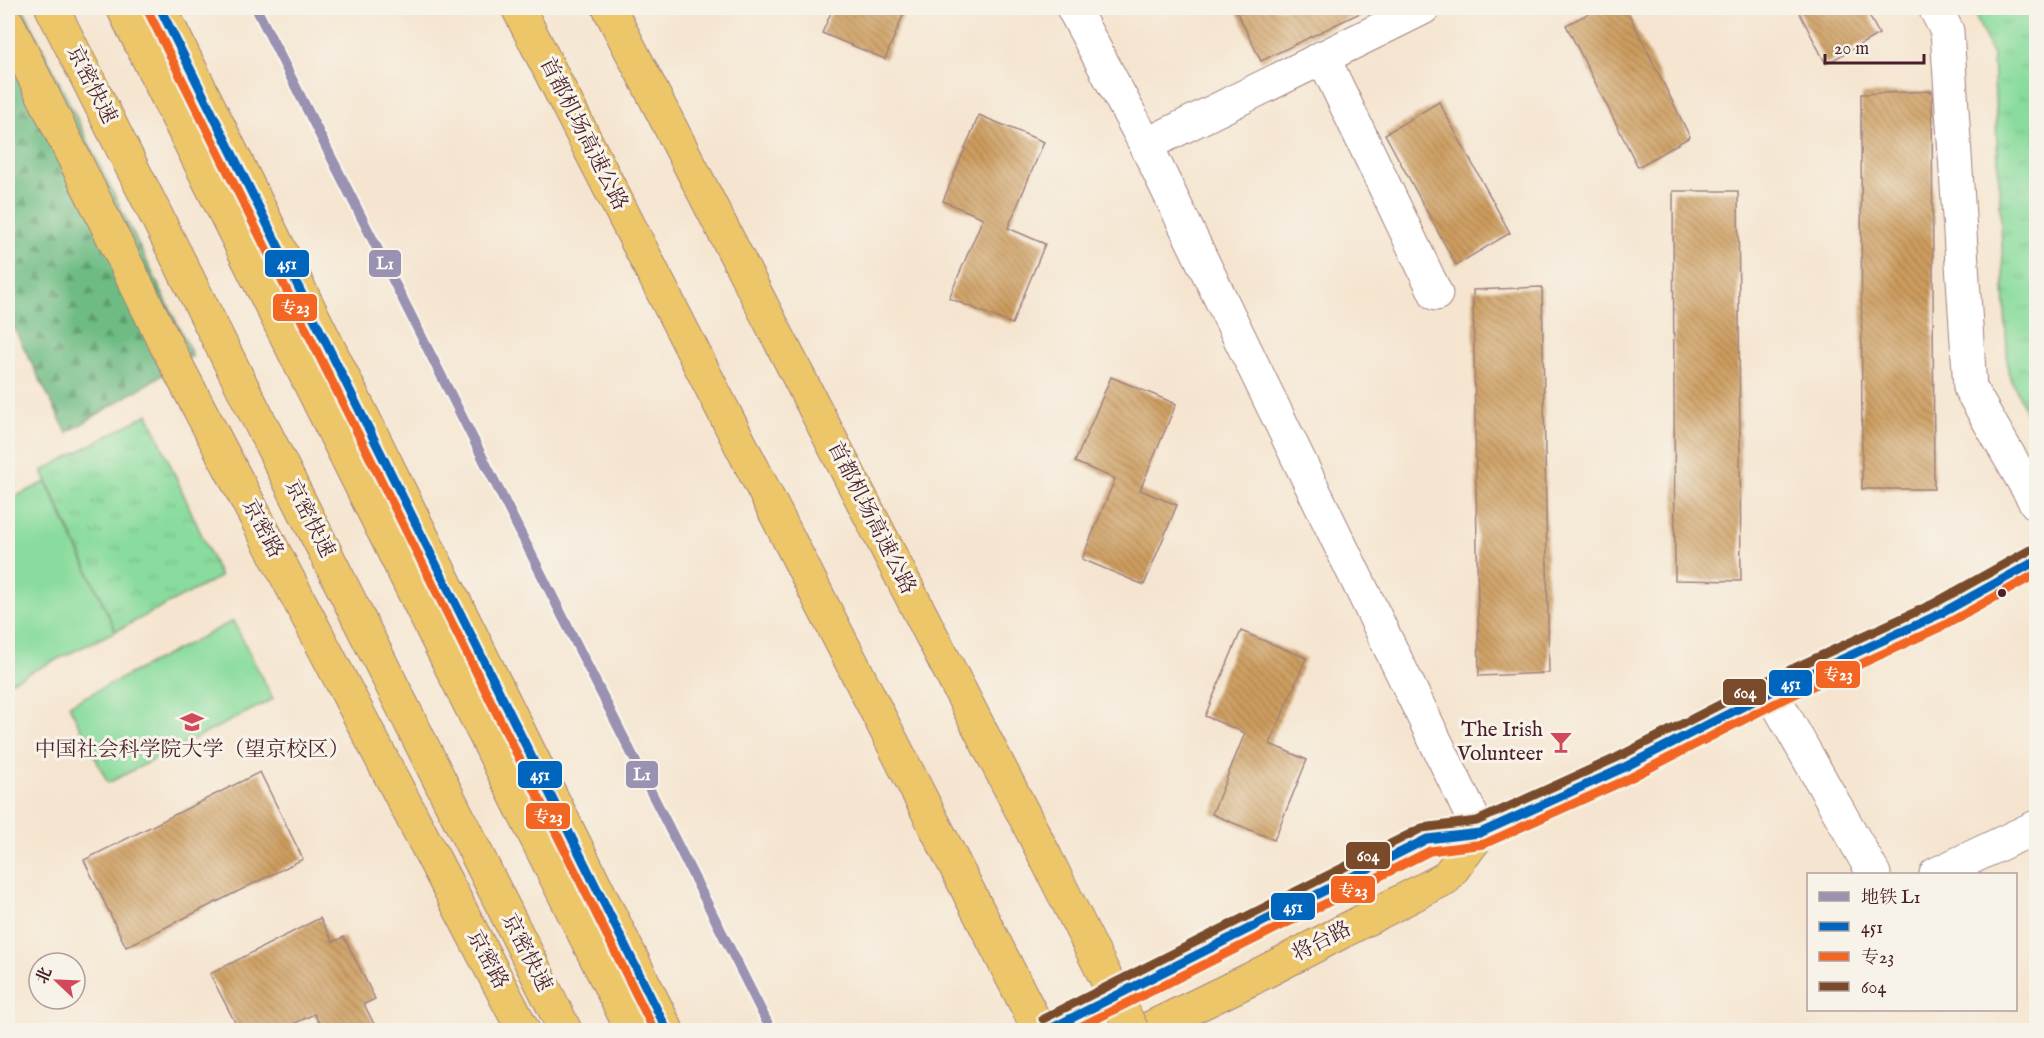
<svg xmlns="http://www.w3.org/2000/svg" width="2044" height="1038" viewBox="0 0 2044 1038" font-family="'IM FELL English','Noto Serif SC',serif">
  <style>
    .grass { fill: #89dc9d; stroke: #6a7e64; stroke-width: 1.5 }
    .forest { fill: url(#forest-firs); stroke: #5c6e58; stroke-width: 1.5 }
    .park { fill: url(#park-tufts); stroke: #6a7e64; stroke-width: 1.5 }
    .building { fill: url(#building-back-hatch) }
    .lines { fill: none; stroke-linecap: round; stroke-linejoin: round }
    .minor-casing { stroke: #a0827e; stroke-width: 35 }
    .major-casing { stroke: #a0827e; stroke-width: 35 }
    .highway-casing { stroke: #a0827e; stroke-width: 35 }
    .minor { stroke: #fff; stroke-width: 33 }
    .major { stroke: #ecc669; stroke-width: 33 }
    .highway { stroke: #ecc669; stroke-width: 33 }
    .highway-bridge-casing { stroke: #a0827e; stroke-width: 35; stroke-linecap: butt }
    .highway-bridge { stroke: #ecc669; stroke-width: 33 }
    .bus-1-casing { stroke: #f7f3e8; stroke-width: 14 }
    .bus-2-casing { stroke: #f7f3e8; stroke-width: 14 }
    .bus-3-casing { stroke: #f7f3e8; stroke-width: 14 }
    .bus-1 { stroke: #0065bd; stroke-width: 9 }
    .bus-2 { stroke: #f26522; stroke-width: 9 }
    .bus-3 { stroke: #7a4b2a; stroke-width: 9 }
    .metro-1-casing { stroke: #f7f3e8; stroke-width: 15 }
    .metro-1 { stroke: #9b91b1; stroke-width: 10 }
    .bus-dot { fill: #4a1f2b; stroke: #f7f3e8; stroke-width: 2 }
    .labels { text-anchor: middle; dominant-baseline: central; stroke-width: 6; stroke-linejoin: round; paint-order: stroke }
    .street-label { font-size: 21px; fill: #4a1f2b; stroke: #f7f3e8 }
    .poi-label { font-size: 21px; fill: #4a1f2b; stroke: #f7f3e8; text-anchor: end }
    .line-badge { stroke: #f7f3e8; stroke-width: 2 }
    .badge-label { font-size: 16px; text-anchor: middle; font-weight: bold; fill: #fff }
  </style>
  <defs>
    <pattern id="forest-firs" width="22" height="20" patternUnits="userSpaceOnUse" patternTransform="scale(1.5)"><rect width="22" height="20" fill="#6ebc84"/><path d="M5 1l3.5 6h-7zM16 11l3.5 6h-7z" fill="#5c986c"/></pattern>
    <pattern id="park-tufts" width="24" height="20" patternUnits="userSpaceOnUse" patternTransform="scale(1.5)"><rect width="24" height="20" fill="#89dc9d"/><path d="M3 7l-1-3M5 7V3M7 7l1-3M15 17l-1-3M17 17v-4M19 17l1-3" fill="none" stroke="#78bc87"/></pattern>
    <pattern id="building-back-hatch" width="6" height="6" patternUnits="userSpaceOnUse" patternTransform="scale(1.5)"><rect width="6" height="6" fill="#cd9d5e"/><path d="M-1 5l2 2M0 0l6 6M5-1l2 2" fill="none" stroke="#a87f4e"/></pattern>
  </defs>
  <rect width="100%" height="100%" fill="#f7f3e8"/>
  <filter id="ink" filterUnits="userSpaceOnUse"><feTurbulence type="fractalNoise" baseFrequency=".0167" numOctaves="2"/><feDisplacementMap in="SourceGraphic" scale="12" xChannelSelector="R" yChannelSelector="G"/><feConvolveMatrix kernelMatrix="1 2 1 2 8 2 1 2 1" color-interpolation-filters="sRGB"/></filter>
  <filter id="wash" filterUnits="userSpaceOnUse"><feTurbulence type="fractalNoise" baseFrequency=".008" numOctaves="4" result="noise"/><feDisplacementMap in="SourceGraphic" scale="24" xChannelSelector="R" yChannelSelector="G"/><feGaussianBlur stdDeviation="1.35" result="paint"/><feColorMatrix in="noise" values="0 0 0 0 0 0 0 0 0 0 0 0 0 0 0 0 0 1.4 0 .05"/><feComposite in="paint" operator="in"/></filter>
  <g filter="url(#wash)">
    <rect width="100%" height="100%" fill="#f5e5d0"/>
    <!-- grass -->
    <g class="grass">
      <path d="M 46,482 L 116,631 L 8,683 L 8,500 Z"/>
      <path d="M 233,621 L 273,699 L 108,783 L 69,705 Z"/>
    </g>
    <!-- forest -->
    <path class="forest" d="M 8,8 L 23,8 L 193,356 L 67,433 L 8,316 Z"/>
    <!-- park -->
    <g class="park">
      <path d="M 1972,8 L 2036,8 L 2036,433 L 2008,372 L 1993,56 Z"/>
      <path d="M 148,414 L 220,577 L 116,631 L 42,471 Z"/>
    </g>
    <g id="blocks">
      <!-- building -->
      <g class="building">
        <path d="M 833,8 L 906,8 L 885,59 L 822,33 Z"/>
        <path d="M 1235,8 L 1370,8 L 1261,61 Z"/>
        <path d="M 1599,8 L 1626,8 L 1690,137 L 1638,167 L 1566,25 Z"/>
        <path d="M 1797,8 L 1865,8 L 1879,34 L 1826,64 Z"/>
        <path d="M 1932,91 L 1934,489 L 1862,489 L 1861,94 Z"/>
        <path d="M 1439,102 L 1510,233 L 1456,265 L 1385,134 Z"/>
        <path d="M 979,115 L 1044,142 L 1008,228 L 1045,244 L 1012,324 L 949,298 L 983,218 L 943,201 Z"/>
        <path d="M 1673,191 L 1738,191 L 1741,581 L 1675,580 Z"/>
        <path d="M 1542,287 L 1549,673 L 1479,676 L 1473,290 Z"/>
        <path d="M 1111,377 L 1176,404 L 1140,490 L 1177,505 L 1144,585 L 1082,559 L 1115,479 L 1075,462 Z"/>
        <path d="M 1241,631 L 1306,658 L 1270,744 L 1307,760 L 1274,840 L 1212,814 L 1245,733 L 1205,716 Z"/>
        <path d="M 260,772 L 303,859 L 126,947 L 84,860 Z"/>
        <path d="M 320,918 L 333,942 L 344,937 L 375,999 L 364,1004 L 377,1030 L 323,1030 L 314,1014 L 281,1030 L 239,1030 L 210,974 Z"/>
      </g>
    </g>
  </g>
  <g filter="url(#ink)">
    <use href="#blocks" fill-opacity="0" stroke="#a0827e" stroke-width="1.5"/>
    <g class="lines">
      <!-- minor casing -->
      <g class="minor-casing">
        <g id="minor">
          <path d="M 1073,8 L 1146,145 L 1480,833"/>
          <path d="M 1935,8 L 1947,31 L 1970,388 L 2036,503"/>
          <path d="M 1323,57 L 1436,294"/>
          <path d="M 1146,145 L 1423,8"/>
          <path d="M 1771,692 L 1874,874"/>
          <path d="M 1936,874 L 2036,827"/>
        </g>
      </g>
      <!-- major casing -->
      <g class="major-casing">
        <g id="major">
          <path d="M 160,8 L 667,1030"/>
          <path d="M 8,24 L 163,339 L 523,1030"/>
          <path d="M 1048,1030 L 1427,839 L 1480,833 L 1621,769 L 1671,742 L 1771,692 L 1940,614 L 2036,561"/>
          <path d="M 1146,1030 L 1251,979 L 1446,878 L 1480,833"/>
        </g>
      </g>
      <!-- highway casing -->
      <g class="highway-casing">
        <g id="highway">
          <path d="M 52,8 L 565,1030"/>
          <path d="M 123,8 L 632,1030"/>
          <path d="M 518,8 L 1039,1030"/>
          <path d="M 609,8 L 1045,856"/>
        </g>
      </g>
      <!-- minor -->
      <use href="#minor" class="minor"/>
      <!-- major -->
      <use href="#major" class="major"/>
      <!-- highway -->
      <use href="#highway" class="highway"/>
      <!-- highway-bridge casing -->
      <g class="highway-bridge-casing">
        <path id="highway-bridge" d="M 1045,856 L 1132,1030"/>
      </g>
      <!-- highway-bridge -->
      <use href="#highway-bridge" class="highway-bridge"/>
      <!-- bus-1 casing -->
      <g class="bus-1-casing">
        <g id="bus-1">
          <path d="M 160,8 L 667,1030"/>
          <path d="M 1048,1030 L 1427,839 L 1480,833 L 1621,769 L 1771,692 L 1940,614 L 2036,561"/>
        </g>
      </g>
      <!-- bus-2 casing -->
      <g class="bus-2-casing">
        <g id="bus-2">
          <path d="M 149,13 L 654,1030"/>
          <path d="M 1074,1030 L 1430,851 L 1484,844 L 1626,780 L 1776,703 L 1945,625 L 2036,574"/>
        </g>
      </g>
      <!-- bus-3 casing -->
      <g class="bus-3-casing">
        <path id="bus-3" d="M 1043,1019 L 1422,828 L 1477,821 L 1616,758 L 1766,681 L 1935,603 L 2030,550"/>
      </g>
      <!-- bus-1 -->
      <use href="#bus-1" class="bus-1"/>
      <!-- bus-2 -->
      <use href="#bus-2" class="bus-2"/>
      <!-- bus-3 -->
      <use href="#bus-3" class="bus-3"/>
      <!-- metro-1 casing -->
      <g class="metro-1-casing">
        <path id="metro-1" d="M 256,8 L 771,1030"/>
      </g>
      <!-- metro-1 -->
      <use href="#metro-1" class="metro-1"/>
    </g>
  </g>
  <!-- icons -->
  <defs>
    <g id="university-bare" transform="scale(1.8)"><path d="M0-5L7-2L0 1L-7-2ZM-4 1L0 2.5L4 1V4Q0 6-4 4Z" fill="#d1495b" stroke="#f7f3e8" stroke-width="2.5" paint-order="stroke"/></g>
    <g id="bar-bare" transform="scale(1.8)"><path d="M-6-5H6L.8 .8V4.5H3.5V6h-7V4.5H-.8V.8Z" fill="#d1495b" stroke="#f7f3e8" stroke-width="2.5" paint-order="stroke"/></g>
  </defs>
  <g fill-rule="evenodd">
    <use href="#university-bare" x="192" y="722"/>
    <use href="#bar-bare" x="1561" y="742"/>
  </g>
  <!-- markers -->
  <circle class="bus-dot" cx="2002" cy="593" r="5"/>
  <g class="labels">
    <!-- street labels -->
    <g class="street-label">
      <text transform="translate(91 85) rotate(63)">京密快速</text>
      <text transform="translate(583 134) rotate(63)">首都机场高速公路</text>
      <text transform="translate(871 518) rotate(63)">首都机场高速公路</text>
      <text transform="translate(309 519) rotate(63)">京密快速</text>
      <text transform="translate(262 529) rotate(62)">京密路</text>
      <text transform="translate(1322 942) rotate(-27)">将台路</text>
      <text transform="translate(526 953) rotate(63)">京密快速</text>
      <text transform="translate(487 960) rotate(62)">京密路</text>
    </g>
    <!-- poi labels -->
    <g class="poi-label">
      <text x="1543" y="730">The Irish<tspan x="1543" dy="24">Volunteer</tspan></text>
      <text x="192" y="750" text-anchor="middle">中国社会科学院大学（望京校区）</text>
    </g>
  </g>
  <g class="line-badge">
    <rect x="264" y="249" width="46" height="29" rx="6" fill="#0065bd"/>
    <rect x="368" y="249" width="34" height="29" rx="6" fill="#9b91b1"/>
    <rect x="272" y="293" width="46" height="29" rx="6" fill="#f26522"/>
    <rect x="1815" y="660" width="46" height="29" rx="6" fill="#f26522"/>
    <rect x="1768" y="669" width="45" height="28" rx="6" fill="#0065bd"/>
    <rect x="1722" y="678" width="45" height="28" rx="6" fill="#7a4b2a"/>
    <rect x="517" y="760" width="46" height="29" rx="6" fill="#0065bd"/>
    <rect x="625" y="760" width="34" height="29" rx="6" fill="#9b91b1"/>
    <rect x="525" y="802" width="46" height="28" rx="6" fill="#f26522"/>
    <rect x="1345" y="841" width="46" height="29" rx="6" fill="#7a4b2a"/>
    <rect x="1330" y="875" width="46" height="29" rx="6" fill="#f26522"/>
    <rect x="1270" y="892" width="46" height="29" rx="6" fill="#0065bd"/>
  </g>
  <g class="badge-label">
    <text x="287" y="269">451</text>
    <text x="385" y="269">L1</text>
    <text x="295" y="313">专23</text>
    <text x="1838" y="680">专23</text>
    <text x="1791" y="689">451</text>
    <text x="1745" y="698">604</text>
    <text x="540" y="780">451</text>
    <text x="642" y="780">L1</text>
    <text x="548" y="822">专23</text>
    <text x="1368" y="861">604</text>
    <text x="1353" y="896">专23</text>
    <text x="1293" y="912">451</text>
  </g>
  <!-- margin -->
  <rect width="2044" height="1038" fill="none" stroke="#f7f3e8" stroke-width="30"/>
  <!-- legend -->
  <rect x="1807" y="873" width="210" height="138" fill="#f7f3e8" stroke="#b29e9c" stroke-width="1.5"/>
  <rect x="1819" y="892" width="30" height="9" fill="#9b91b1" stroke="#b29e9c" stroke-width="1.5"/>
  <text x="1861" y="903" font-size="18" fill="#4a1f2b">地铁 L1</text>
  <rect x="1819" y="922" width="30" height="9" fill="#0065bd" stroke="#b29e9c" stroke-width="1.5"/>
  <text x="1861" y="933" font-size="18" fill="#4a1f2b">451</text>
  <rect x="1819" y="952" width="30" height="9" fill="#f26522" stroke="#b29e9c" stroke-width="1.5"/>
  <text x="1861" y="963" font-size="18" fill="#4a1f2b">专23</text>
  <rect x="1819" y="982" width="30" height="9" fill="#7a4b2a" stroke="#b29e9c" stroke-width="1.5"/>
  <text x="1861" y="993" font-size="18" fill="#4a1f2b">604</text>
  <!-- north arrow -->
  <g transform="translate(57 981) rotate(293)"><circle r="28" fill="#f7f3e8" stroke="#b29e9c" stroke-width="1.5"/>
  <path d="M0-4.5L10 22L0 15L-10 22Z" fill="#d1495b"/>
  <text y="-9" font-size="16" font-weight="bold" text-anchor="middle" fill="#4a1f2b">北</text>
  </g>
  <!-- scale -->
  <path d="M1825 54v9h99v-9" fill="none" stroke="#4a1f2b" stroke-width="3"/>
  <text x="1834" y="54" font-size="18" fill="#4a1f2b" stroke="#f7f3e8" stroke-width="4.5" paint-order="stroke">20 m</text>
</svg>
